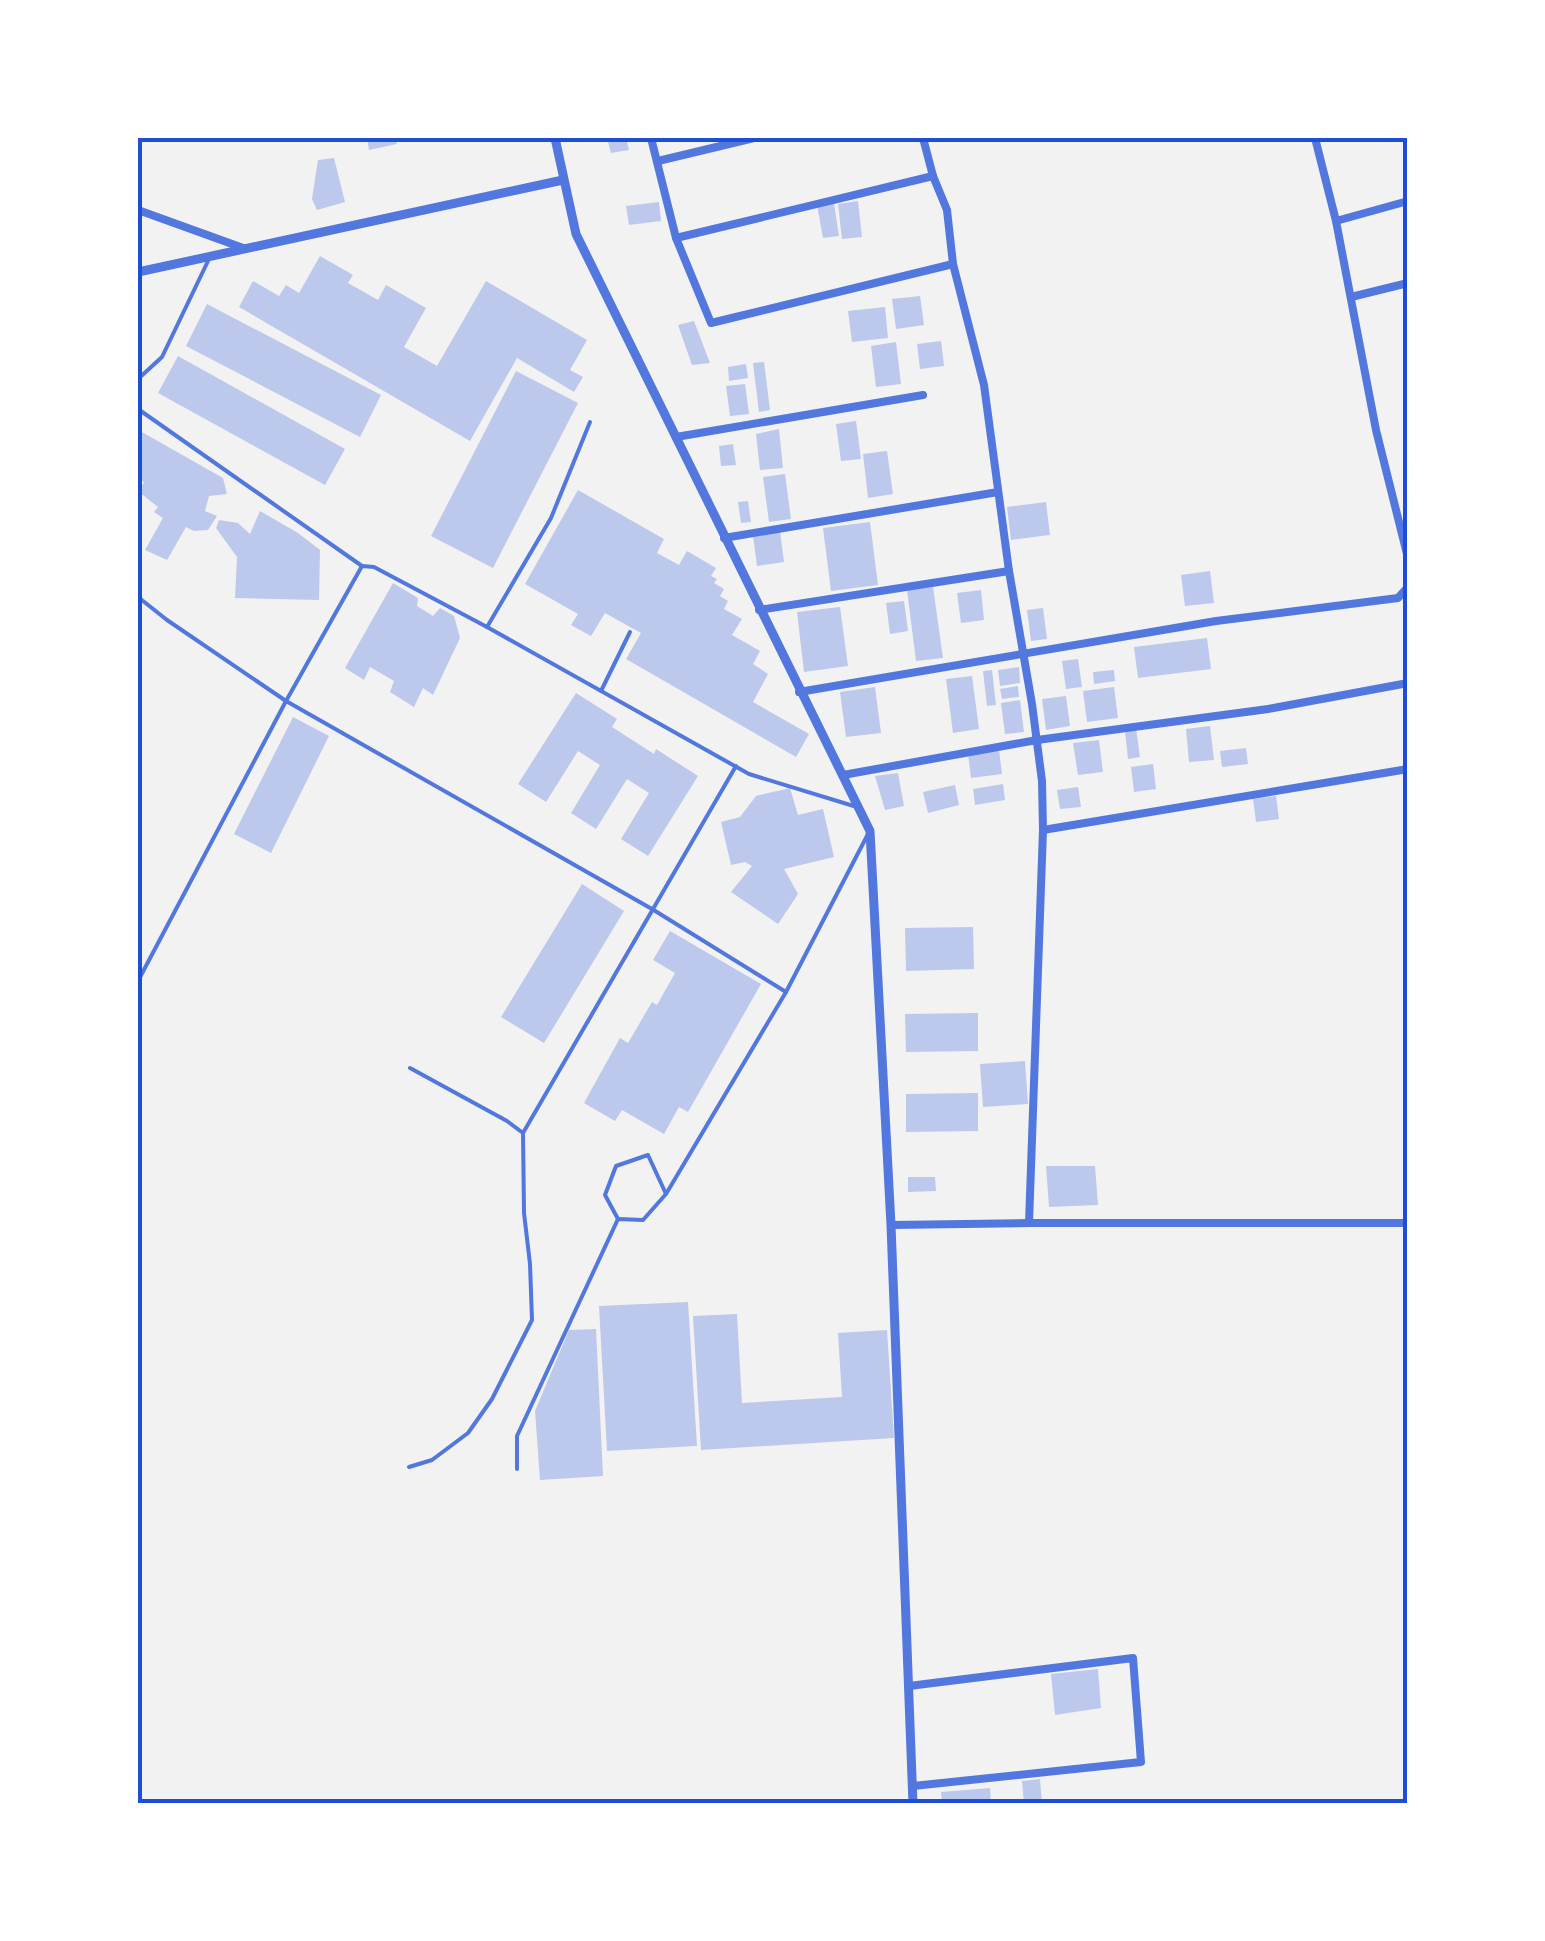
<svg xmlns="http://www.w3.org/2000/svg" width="1545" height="1941" viewBox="0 0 1545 1941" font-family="'IBM Plex Sans',sans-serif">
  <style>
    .building { fill: #bdc9ec }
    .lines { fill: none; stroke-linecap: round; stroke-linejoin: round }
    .service { stroke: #5277de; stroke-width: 4 }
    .minor { stroke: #5277de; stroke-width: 8 }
    .tertiary { stroke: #5277de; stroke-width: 9 }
    .neatline { fill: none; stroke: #1d4ed8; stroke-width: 4 }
  </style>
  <rect width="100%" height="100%" fill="#f2f2f2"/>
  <!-- building -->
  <g class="building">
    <path d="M 367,138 L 395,138 L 397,144 L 369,150 Z"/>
    <path d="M 607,138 L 626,138 L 629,150 L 611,153 Z"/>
    <path d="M 334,158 L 345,202 L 317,210 L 312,199 L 318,160 Z"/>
    <path d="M 858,201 L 862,237 L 842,239 L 838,204 Z"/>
    <path d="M 659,202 L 661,221 L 629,225 L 626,206 Z"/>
    <path d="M 834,203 L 839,236 L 823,238 L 817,205 Z"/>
    <path d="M 320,256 L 353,275 L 348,283 L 378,300 L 386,285 L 426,308 L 404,347 L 437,366 L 486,281 L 587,340 L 570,370 L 583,377 L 574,392 L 517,358 L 470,441 L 239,307 L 253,281 L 279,296 L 286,285 L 299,293 Z"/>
    <path d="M 920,296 L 924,325 L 896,329 L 892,299 Z"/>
    <path d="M 207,304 L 381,395 L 360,437 L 186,346 Z"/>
    <path d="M 885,307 L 888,338 L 852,342 L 848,311 Z"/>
    <path d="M 694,321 L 710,363 L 692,365 L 678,325 Z"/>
    <path d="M 941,341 L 944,366 L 920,369 L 917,344 Z"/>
    <path d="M 896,342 L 901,384 L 876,387 L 871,346 Z"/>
    <path d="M 178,356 L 345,449 L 325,485 L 158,393 Z"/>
    <path d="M 764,362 L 770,410 L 759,412 L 753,363 Z"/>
    <path d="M 746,364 L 748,378 L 729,381 L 728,367 Z"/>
    <path d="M 516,371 L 578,403 L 493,568 L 431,536 Z"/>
    <path d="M 745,384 L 749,414 L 730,416 L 726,386 Z"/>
    <path d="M 856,421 L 861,459 L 841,461 L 836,424 Z"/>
    <path d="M 779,429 L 783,468 L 760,470 L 756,434 Z"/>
    <path d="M 138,431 L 140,431 L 223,478 L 227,494 L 209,496 L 205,511 L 217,516 L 208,530 L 194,531 L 186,527 L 167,560 L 145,550 L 163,518 L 154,512 L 158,507 L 139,492 L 144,482 L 138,478 Z"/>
    <path d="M 733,444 L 736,465 L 721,466 L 719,446 Z"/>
    <path d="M 887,451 L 893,494 L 868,498 L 863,454 Z"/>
    <path d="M 785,474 L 791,519 L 769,522 L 763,477 Z"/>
    <path d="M 578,490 L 664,539 L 657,553 L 679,565 L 687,551 L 716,568 L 711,576 L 717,579 L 714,583 L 724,589 L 720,596 L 728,601 L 724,609 L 742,619 L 732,635 L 760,651 L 753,664 L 768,674 L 753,702 L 809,734 L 796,757 L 626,659 L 641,633 L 605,613 L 591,636 L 571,625 L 578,614 L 525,584 Z"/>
    <path d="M 748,501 L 751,522 L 741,523 L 738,502 Z"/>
    <path d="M 1046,502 L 1050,535 L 1011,540 L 1007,507 Z"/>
    <path d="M 260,511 L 298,533 L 320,550 L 319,600 L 235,598 L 237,557 L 216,528 L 219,520 L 238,523 L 250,534 Z"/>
    <path d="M 870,522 L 878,585 L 831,591 L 823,528 Z"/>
    <path d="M 780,531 L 784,562 L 757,566 L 753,535 Z"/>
    <path d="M 1210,571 L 1214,603 L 1185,606 L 1181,575 Z"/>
    <path d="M 393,583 L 418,598 L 417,606 L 433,616 L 440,608 L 454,616 L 460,638 L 433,695 L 423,688 L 414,707 L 390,692 L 394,681 L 370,667 L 364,680 L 345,668 Z"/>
    <path d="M 933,587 L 943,658 L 916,661 L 907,590 Z"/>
    <path d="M 981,590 L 984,620 L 961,623 L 957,593 Z"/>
    <path d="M 904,601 L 908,631 L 890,634 L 886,603 Z"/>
    <path d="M 840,607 L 848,666 L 804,672 L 797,612 Z"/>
    <path d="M 1043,608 L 1047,639 L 1031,641 L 1027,610 Z"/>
    <path d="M 1207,638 L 1211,669 L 1138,678 L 1134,647 Z"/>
    <path d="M 1078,659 L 1082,687 L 1066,689 L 1062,661 Z"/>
    <path d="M 1019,667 L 1020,683 L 1000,686 L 998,670 Z"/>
    <path d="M 992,670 L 996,705 L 987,706 L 983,671 Z"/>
    <path d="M 1114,670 L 1115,681 L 1094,684 L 1093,672 Z"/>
    <path d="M 972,676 L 979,729 L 953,733 L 946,679 Z"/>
    <path d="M 1018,686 L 1019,697 L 1002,699 L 1000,689 Z"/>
    <path d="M 875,687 L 881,733 L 846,737 L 840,692 Z"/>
    <path d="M 1114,687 L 1118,718 L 1087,722 L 1083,691 Z"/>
    <path d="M 576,693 L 617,719 L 612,727 L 654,754 L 656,749 L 698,776 L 648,856 L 621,839 L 649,793 L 627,779 L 596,829 L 571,813 L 600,765 L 578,751 L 546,802 L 518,784 Z"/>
    <path d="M 1066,696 L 1070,726 L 1046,730 L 1042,699 Z"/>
    <path d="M 1020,700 L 1024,732 L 1005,734 L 1001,703 Z"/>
    <path d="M 293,717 L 329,736 L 271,853 L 234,834 Z"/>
    <path d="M 1210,726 L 1214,760 L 1189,762 L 1186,729 Z"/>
    <path d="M 1136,728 L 1140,757 L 1128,759 L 1125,730 Z"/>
    <path d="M 1099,740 L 1103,772 L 1078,775 L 1073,743 Z"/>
    <path d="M 1246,748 L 1248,764 L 1222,767 L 1220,751 Z"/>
    <path d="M 999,750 L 1002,774 L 971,778 L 968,754 Z"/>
    <path d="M 1153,764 L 1156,789 L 1134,792 L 1131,767 Z"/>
    <path d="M 898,773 L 904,806 L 885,810 L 875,776 Z"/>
    <path d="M 1003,784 L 1005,800 L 975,805 L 973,789 Z"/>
    <path d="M 955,785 L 959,805 L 928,813 L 923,792 Z"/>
    <path d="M 1078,787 L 1081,807 L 1060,809 L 1057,790 Z"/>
    <path d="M 790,788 L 798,815 L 823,809 L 834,857 L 784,869 L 798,894 L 778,924 L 731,892 L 752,866 L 745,862 L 731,865 L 721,822 L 740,817 L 756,796 Z"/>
    <path d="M 1276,796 L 1279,819 L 1256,822 L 1253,799 Z"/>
    <path d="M 582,884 L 624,911 L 544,1043 L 501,1017 Z"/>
    <path d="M 973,927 L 974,969 L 906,971 L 905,928 Z"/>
    <path d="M 670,931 L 761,984 L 688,1112 L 679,1107 L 664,1134 L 622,1110 L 615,1121 L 584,1103 L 620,1038 L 628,1043 L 652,1002 L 657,1005 L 675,973 L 653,960 Z"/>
    <path d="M 978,1013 L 978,1051 L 906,1052 L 905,1014 Z"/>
    <path d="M 1025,1061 L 1028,1104 L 983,1107 L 980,1064 Z"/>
    <path d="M 978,1093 L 978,1131 L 906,1132 L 906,1094 Z"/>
    <path d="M 1046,1166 L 1095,1166 L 1098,1205 L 1049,1207 Z"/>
    <path d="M 908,1177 L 935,1177 L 936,1191 L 908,1192 Z"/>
    <path d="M 688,1302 L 697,1446 L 607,1451 L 599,1306 Z"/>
    <path d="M 737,1314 L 742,1403 L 842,1397 L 838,1333 L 887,1330 L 894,1438 L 701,1450 L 693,1316 Z"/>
    <path d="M 596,1329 L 603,1476 L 540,1480 L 535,1411 L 569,1330 Z"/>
    <path d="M 1098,1669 L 1101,1708 L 1055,1715 L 1051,1674 Z"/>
    <path d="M 1040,1779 L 1042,1804 L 1024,1804 L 1022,1781 Z"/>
    <path d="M 990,1788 L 991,1804 L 942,1804 L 941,1792 Z"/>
  </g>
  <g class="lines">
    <!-- service -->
    <g class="service">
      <path d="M 138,379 L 162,357 L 208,261"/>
      <path d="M 138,409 L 362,566"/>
      <path d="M 138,597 L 167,620 L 286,701 L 652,909 L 786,992"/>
      <path d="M 487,627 L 551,518 L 590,422"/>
      <path d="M 601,691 L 630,632"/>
      <path d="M 138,981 L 286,701 L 362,566 L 374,567 L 487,627 L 749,774 L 857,807"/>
      <path d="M 410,1068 L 507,1121 L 523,1133"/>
      <path d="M 618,1219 L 605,1195 L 616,1166 L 648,1155 L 666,1194"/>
      <path d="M 409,1467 L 432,1460 L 468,1433 L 492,1399 L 532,1320 L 530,1264 L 524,1213 L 523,1133 L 736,766"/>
      <path d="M 517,1469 L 517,1436 L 618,1219 L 643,1220 L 666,1194 L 786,992 L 868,834"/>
    </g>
    <!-- minor -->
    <g class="minor">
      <path d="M 651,138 L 676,238"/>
      <path d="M 923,138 L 933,176 L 947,210 L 953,264"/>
      <path d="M 1315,138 L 1336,221 L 1376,430 L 1408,558"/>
      <path d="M 658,161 L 754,138"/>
      <path d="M 933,176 L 676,238 L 711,323 L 953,264 L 984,385 L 1009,571 L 1032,704 L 1042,781 L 1043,830 L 1029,1223"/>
      <path d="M 138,210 L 246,249"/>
      <path d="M 1336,221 L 1408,201"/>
      <path d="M 1351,297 L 1408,283"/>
      <path d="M 676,437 L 923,395"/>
      <path d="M 724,538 L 998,492"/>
      <path d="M 759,610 L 1009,571"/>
      <path d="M 799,692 L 1216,621 L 1398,598 L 1408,587"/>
      <path d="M 843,775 L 1037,740 L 1268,709 L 1408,683"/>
      <path d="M 1043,830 L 1408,769"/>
      <path d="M 891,1225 L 1029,1223 L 1408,1223"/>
      <path d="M 909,1686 L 1133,1658 L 1141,1762 L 913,1786"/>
    </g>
    <!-- tertiary -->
    <g class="tertiary">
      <path d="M 555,138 L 576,234 L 870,831 L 891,1225 L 913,1804"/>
      <path d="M 138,272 L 563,180"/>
    </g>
  </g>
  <!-- border -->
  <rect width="1545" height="1941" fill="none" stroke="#ffffff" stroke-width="280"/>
  <rect x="140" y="140" width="1265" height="1661" class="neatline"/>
</svg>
